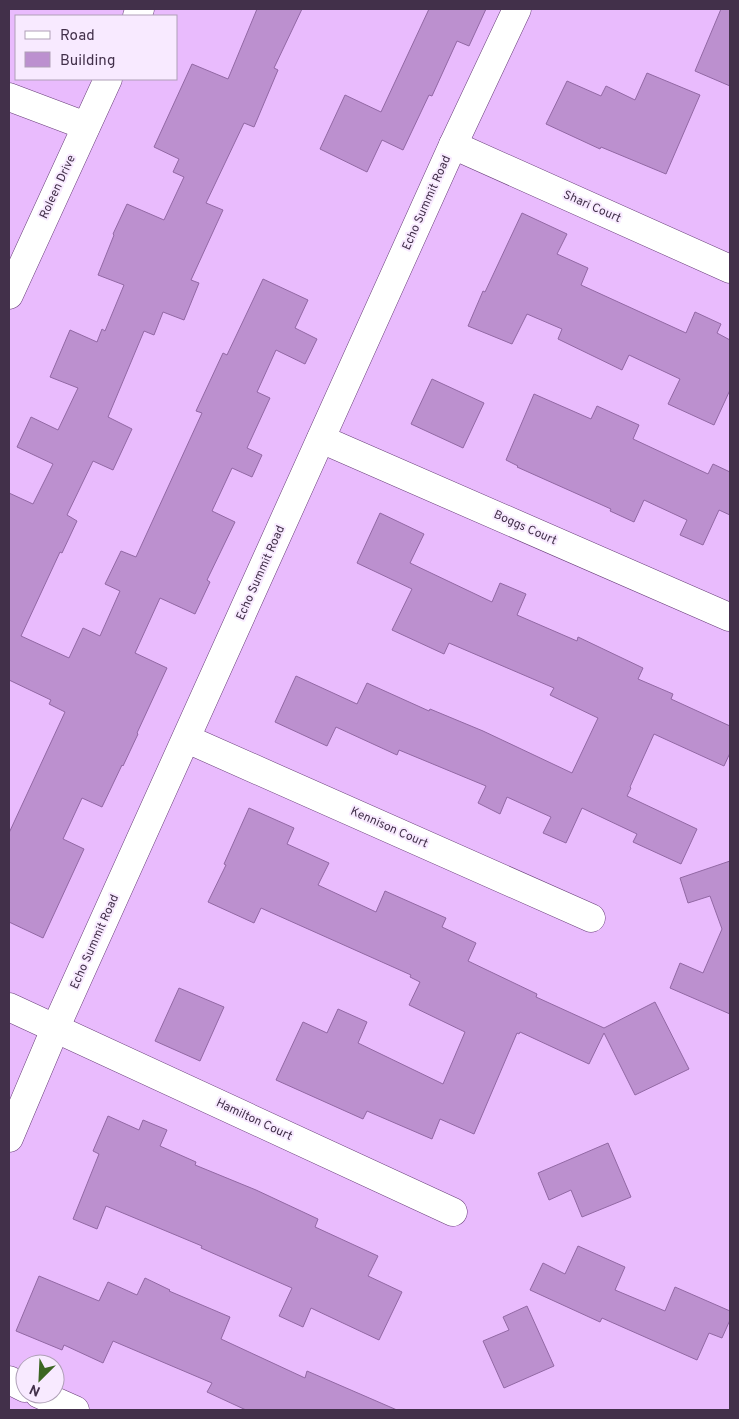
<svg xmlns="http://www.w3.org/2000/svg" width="739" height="1419" viewBox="0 0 739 1419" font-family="Overpass,sans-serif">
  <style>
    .building { fill: #bc90cf; stroke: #9268a4 }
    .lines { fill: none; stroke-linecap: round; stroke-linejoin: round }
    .street-casing { stroke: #683f79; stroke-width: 29 }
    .secondary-casing { stroke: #683f79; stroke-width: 29 }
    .street { stroke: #fff; stroke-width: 28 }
    .secondary { stroke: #fff; stroke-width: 28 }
    .labels { text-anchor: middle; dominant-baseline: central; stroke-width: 4; stroke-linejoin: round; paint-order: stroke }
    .street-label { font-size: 12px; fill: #42304a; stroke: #f8eaff }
  </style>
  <rect width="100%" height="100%" fill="#e9bbfd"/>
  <!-- building -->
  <g class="building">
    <path d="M 257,9 L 302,9 L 274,68 L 278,70 L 254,127 L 244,123 L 206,203 L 223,210 L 191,280 L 199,283 L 184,320 L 163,312 L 154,335 L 144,331 L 108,417 L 132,429 L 113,470 L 93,461 L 67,515 L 77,521 L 62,553 L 60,552 L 21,636 L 69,658 L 83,628 L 100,636 L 120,591 L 105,584 L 121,551 L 136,557 L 202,413 L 196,411 L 223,353 L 227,355 L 263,279 L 308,300 L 295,328 L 317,339 L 305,364 L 276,350 L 257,392 L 270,398 L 247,448 L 262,455 L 252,477 L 232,468 L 212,511 L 235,522 L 207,580 L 210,582 L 195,614 L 160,598 L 135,653 L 167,668 L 137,733 L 138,734 L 123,766 L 122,765 L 102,807 L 82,798 L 63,839 L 84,849 L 43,938 L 9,922 L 9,833 L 65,712 L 49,704 L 51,700 L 9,680 L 9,493 L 33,504 L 53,464 L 17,447 L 31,417 L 58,430 L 78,388 L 50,377 L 70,330 L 97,342 L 102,329 L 105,331 L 124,285 L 98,275 L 114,235 L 113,234 L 127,204 L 164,220 L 184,177 L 173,172 L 179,159 L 154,147 L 192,64 L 228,79 Z"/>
    <path d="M 429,9 L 486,9 L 469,46 L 457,41 L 432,96 L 429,95 L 403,150 L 382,140 L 367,172 L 320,149 L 345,95 L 381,112 Z"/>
    <path d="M 721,9 L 730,9 L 730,86 L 695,71 Z"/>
    <path d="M 647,73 L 700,95 L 666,174 L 601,147 L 600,149 L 546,124 L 567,81 L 601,96 L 606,86 L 635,100 Z"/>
    <path d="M 522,213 L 567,234 L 557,254 L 588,268 L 581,285 L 686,333 L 695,312 L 721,324 L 717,333 L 730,340 L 730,390 L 714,425 L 668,404 L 680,379 L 629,355 L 622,370 L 558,339 L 562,329 L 527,314 L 512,344 L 468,326 L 483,291 L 485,292 Z"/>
    <path d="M 432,379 L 484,403 L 463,448 L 411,424 Z"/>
    <path d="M 534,394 L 591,419 L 597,406 L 639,425 L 633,439 L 708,474 L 713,464 L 730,472 L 730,515 L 719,510 L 703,545 L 680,535 L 687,520 L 644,500 L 634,522 L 610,511 L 611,509 L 517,467 L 518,466 L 506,460 Z"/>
    <path d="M 380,513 L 424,534 L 410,563 L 492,602 L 500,583 L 526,594 L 517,615 L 577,641 L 578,637 L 643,668 L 638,679 L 673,694 L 671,699 L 730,726 L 730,753 L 724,766 L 654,734 L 630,787 L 631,788 L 627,796 L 697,829 L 681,864 L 633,842 L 637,834 L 582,808 L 566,843 L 543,833 L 551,817 L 507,797 L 500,814 L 478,803 L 486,786 L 399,750 L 397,755 L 336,727 L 327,746 L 275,722 L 296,676 L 357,704 L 367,683 L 429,711 L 430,709 L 483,731 L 572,773 L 598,718 L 550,695 L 554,688 L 449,643 L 444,654 L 392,630 L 412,589 L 357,563 Z"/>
    <path d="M 249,808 L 294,828 L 287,844 L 329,863 L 318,885 L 376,912 L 385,891 L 446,918 L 442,927 L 476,943 L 468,961 L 537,994 L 536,997 L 604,1028 L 655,1002 L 689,1069 L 635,1095 L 604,1033 L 589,1064 L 520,1032 L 519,1034 L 517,1033 L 474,1134 L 440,1119 L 432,1139 L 367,1111 L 363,1119 L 276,1080 L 303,1022 L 327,1033 L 338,1009 L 367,1022 L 358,1043 L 443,1084 L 465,1032 L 409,1005 L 420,982 L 410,977 L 411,975 L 261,908 L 254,923 L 208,902 L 226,865 L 224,864 Z"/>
    <path d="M 730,861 L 730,1014 L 670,988 L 680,963 L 703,973 L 722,929 L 710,896 L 688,903 L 680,878 Z"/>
    <path d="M 179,988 L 224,1007 L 200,1061 L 155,1041 Z"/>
    <path d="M 108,1116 L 139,1130 L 143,1120 L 167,1130 L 160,1146 L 196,1162 L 195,1165 L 256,1190 L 318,1219 L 315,1227 L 378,1256 L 368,1276 L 402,1292 L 379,1340 L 311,1308 L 303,1327 L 279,1316 L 292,1288 L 201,1248 L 202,1246 L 106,1206 L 97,1229 L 73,1219 L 99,1154 L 93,1151 Z"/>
    <path d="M 608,1143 L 631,1197 L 582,1217 L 571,1190 L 549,1200 L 538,1173 Z"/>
    <path d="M 578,1246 L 625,1267 L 615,1290 L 665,1311 L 675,1287 L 730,1311 L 730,1320 L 722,1338 L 709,1333 L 697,1360 L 602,1318 L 600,1322 L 530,1290 L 543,1263 L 565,1274 Z"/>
    <path d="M 39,1276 L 99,1301 L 108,1282 L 137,1295 L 145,1278 L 170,1290 L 169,1291 L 230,1317 L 221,1339 L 305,1378 L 307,1371 L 397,1410 L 246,1410 L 207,1392 L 212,1383 L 113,1341 L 103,1363 L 64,1345 L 62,1350 L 16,1331 Z"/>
    <path d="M 527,1306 L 554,1366 L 504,1388 L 483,1341 L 509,1330 L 503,1317 Z"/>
  </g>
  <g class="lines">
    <!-- street casing -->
    <g class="street-casing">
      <g id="street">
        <path d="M 137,16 L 140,9"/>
        <path d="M 9,97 L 86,126"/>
        <path d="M 453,145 L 730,269"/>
        <path d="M 9,295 L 108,79"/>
        <path d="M 321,439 L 729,617"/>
        <path d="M 187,739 L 591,918"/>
        <path d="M 9,1007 L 453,1212"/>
        <path d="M 9,1138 L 55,1029 L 453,145 L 517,9"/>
      </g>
    </g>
    <!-- secondary casing -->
    <g class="secondary-casing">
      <g id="secondary">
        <path d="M 9,1380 L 25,1388"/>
        <path d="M 39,1394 L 75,1410"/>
      </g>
    </g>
    <!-- street -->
    <use href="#street" class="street"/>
    <!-- secondary -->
    <use href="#secondary" class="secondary"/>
  </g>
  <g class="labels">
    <!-- street labels -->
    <g class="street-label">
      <text transform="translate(58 187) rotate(-65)">Roleen Drive</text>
      <text transform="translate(427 203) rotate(-66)">Echo Summit Road</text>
      <text transform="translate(592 207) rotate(24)">Shari Court</text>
      <text transform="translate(525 528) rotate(24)">Boggs Court</text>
      <text transform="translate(261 573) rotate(-66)">Echo Summit Road</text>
      <text transform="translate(389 828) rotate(24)">Kennison Court</text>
      <text transform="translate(95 942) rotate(-66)">Echo Summit Road</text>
      <text transform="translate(254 1120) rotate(25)">Hamilton Court</text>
    </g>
  </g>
  <!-- border -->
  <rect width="739" height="1419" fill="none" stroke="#42304a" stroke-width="20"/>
  <!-- legend -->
  <rect x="15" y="15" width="162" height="65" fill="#f8eaff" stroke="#afa0b7"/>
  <rect x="25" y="31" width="25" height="8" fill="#ffffff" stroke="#afa0b7"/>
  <text x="60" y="40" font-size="15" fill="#42304a">Road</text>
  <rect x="25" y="52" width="25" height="15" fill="#bc90cf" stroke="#afa0b7"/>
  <text x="60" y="65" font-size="15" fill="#42304a">Building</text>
  <!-- north arrow -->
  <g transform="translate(40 1379) rotate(204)"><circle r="24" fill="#f8eaff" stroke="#afa0b7"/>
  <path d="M0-4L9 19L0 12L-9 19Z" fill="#3c6622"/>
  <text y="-8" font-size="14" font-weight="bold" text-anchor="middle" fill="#42304a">N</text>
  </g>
</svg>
